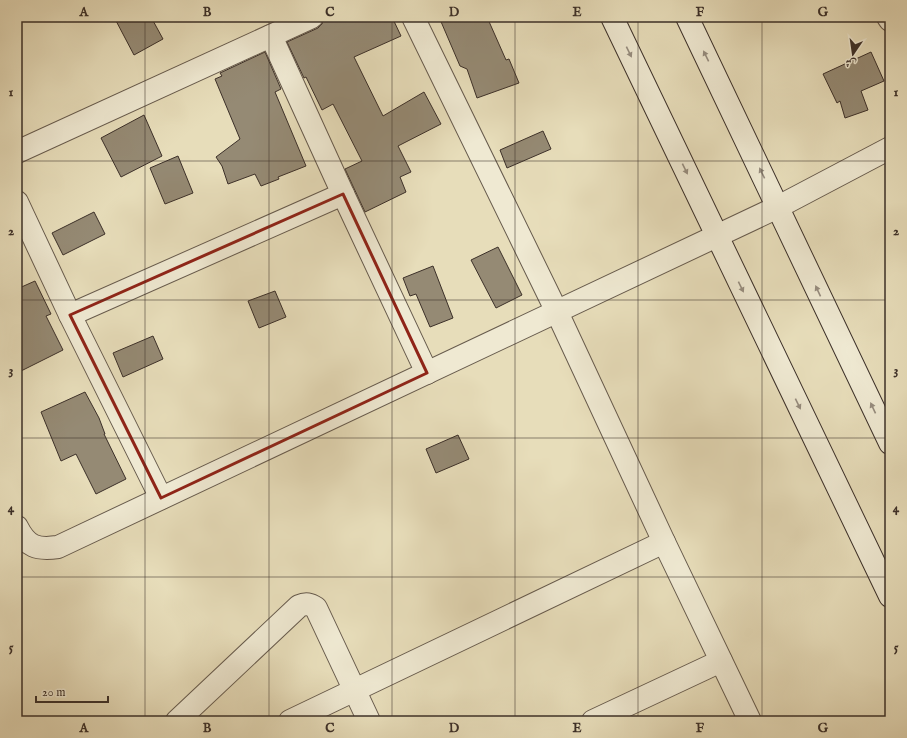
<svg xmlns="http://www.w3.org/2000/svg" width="907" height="738" viewBox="0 0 907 738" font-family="'IM FELL English',Amiri,serif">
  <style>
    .building { fill: #958a74; stroke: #3c3029 }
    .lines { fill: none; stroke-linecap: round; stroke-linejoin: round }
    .street-casing { stroke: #675b4d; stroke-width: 24 }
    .secondary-casing { stroke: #3c3029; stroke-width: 24 }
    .street { stroke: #efe9d2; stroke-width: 22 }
    .secondary { stroke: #efe9d2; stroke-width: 22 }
    .oneway { fill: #968c7e }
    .marked { fill: none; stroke: #8f2418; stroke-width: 3; stroke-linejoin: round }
    .grid { fill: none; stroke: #3c3029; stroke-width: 1; stroke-opacity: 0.55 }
    .neatline { fill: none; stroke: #3c3029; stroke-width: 1.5 }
    .grid-label { font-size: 13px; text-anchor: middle; font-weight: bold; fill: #3c3029 }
  </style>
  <rect width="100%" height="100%" fill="#e7ddba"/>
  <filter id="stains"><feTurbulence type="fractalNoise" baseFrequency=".005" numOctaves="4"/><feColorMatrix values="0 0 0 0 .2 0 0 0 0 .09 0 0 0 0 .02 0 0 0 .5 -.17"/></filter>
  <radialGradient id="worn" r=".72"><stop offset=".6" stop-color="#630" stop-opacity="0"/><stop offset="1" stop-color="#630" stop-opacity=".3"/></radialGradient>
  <!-- building -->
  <g class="building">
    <path d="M 114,17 L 151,17 L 163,39 L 134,55 Z"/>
    <path d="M 324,17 L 392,17 L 401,36 L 354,57 L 383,116 L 424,92 L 441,124 L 398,146 L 411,172 L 400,177 L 406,192 L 365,212 L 345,169 L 362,161 L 333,104 L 322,110 L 306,77 L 304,78 L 287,42 L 318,28 L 322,24 Z"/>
    <path d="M 439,17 L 487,17 L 506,60 L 509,59 L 519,83 L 477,98 L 467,69 L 460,66 Z"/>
    <path d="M 265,52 L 281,89 L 275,92 L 306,166 L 278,177 L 279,179 L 261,186 L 255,174 L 228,184 L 222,166 L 216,157 L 240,139 L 215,79 L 222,76 L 220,73 Z"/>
    <path d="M 871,52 L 884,81 L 861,91 L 868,110 L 845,118 L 840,101 L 837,103 L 823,74 Z"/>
    <path d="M 144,115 L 162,156 L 121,177 L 101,138 Z"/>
    <path d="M 543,131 L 551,149 L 507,168 L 500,150 Z"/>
    <path d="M 178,156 L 193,193 L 165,204 L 150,168 Z"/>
    <path d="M 94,212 L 105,234 L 63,255 L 52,233 Z"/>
    <path d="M 498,247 L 522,295 L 496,308 L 471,260 Z"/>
    <path d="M 433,266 L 453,318 L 430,327 L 416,294 L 410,296 L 403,278 Z"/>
    <path d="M 35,281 L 51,314 L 46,316 L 63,350 L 17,373 L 17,289 Z"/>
    <path d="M 275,291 L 286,317 L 259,328 L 248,301 Z"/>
    <path d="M 153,336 L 163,359 L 123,377 L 113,353 Z"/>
    <path d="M 85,392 L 99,418 L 105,434 L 104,434 L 126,479 L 96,494 L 76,454 L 61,461 L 41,412 Z"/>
    <path d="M 458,435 L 469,459 L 436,473 L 426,449 Z"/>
  </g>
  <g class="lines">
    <!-- street casing -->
    <g class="street-casing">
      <g id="street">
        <path d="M 413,17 L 557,312 L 664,542 L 750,721"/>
        <path d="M 888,17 L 890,20"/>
        <path d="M 271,36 L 343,194 L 427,373"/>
        <path d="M 17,152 L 312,17"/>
        <path d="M 17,202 L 70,315 L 161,498"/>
        <path d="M 70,315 L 343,194"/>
        <path d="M 17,527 C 27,547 37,550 58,547 L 778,207 L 890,148"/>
        <path d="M 177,721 L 299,606 C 306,603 310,604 316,608 L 369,721"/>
        <path d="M 290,721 L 664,542"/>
        <path d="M 593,721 L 721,661"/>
      </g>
    </g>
    <!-- secondary casing -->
    <g class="secondary-casing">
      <g id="secondary">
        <path d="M 612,17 L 890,596"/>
        <path d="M 687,17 L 890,443"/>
      </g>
    </g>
    <!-- street -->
    <use href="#street" class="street"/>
    <!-- secondary -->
    <use href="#secondary" class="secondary"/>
  </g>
  <!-- one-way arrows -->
  <defs><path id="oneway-solid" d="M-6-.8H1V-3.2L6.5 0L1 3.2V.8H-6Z"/></defs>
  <g class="oneway">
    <use href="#oneway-solid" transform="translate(629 52) rotate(64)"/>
    <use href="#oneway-solid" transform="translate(706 56) rotate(-116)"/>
    <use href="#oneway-solid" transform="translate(685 169) rotate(64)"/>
    <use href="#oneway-solid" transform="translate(762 173) rotate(-116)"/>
    <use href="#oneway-solid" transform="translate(741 287) rotate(64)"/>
    <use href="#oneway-solid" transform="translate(818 291) rotate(-115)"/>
    <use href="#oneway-solid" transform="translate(798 404) rotate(64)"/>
    <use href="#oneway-solid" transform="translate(873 408) rotate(-115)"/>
  </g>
  <!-- marked area -->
  <path class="marked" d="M 343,194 L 427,373 L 161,498 L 70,315 Z"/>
  <!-- grid -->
  <path class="grid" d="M 145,17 L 145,721M 269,17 L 269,721M 392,17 L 392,721M 515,17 L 515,721M 638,17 L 638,721M 762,17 L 762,721M 17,161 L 890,161M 17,300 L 890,300M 17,438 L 890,438M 17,577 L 890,577"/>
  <!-- margin -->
  <rect width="907" height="738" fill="none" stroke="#e7ddba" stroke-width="44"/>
  <!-- north arrow -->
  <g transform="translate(853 54) rotate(193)" stroke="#efe9d2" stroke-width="3" paint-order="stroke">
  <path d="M0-3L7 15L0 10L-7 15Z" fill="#3c3029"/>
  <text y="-6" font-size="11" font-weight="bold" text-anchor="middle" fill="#3c3029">ش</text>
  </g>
  <!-- scale -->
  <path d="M36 696v6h72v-6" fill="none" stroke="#3c3029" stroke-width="2"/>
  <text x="42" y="696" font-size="12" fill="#3c3029" stroke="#efe9d2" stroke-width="3" paint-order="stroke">20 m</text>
  <rect x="22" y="22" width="863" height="694" class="neatline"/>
  <g class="grid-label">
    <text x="84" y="16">A</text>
    <text x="207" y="16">B</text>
    <text x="330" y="16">C</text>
    <text x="454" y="16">D</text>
    <text x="577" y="16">E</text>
    <text x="700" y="16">F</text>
    <text x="823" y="16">G</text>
    <text x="11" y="96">1</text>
    <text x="896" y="96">1</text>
    <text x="11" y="235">2</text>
    <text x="896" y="235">2</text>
    <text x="11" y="374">3</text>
    <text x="896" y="374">3</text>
    <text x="11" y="512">4</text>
    <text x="896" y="512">4</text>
    <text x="11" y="651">5</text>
    <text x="896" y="651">5</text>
    <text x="84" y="732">A</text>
    <text x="207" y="732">B</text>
    <text x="330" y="732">C</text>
    <text x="454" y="732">D</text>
    <text x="577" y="732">E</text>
    <text x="700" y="732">F</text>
    <text x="823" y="732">G</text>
  </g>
  <rect width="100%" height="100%" filter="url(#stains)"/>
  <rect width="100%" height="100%" fill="url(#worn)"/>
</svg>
